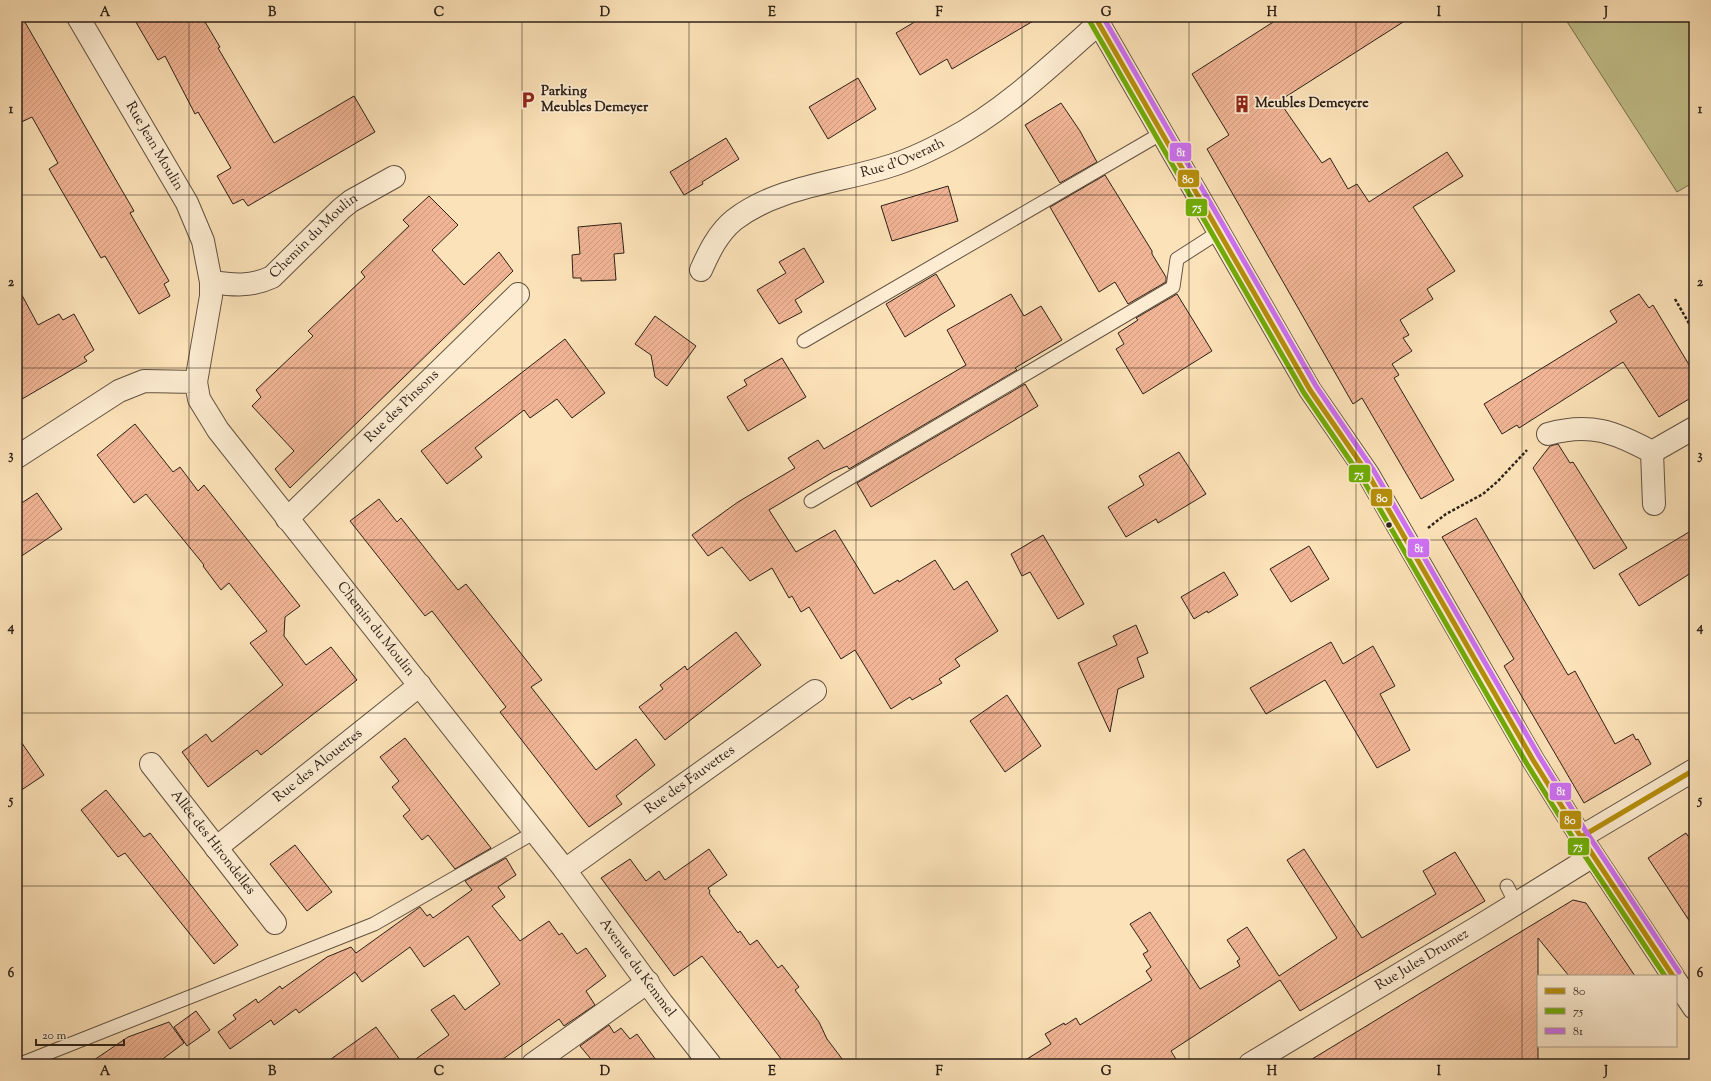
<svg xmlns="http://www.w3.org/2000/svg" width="1711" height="1081" viewBox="0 0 1711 1081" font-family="'Sorts Mill Goudy',serif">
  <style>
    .garden { fill: #c3c28c; stroke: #787252 }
    .building { fill: url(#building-hatch); stroke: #2d2118 }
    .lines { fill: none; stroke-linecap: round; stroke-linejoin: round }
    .service-casing { stroke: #615140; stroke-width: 15 }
    .minor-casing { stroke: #615140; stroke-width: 24 }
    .tertiary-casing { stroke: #615140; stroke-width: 24 }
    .path { stroke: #2d2118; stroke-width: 2.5; stroke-dasharray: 3 2; stroke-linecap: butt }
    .service { stroke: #fdecd1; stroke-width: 13 }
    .minor { stroke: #fdecd1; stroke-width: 22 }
    .tertiary { stroke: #fdecd1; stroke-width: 22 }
    .bus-1-casing { stroke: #fdecd1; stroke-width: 8 }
    .bus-2-casing { stroke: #fdecd1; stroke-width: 8 }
    .bus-3-casing { stroke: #fdecd1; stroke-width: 8 }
    .bus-1 { stroke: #b68e0b; stroke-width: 5 }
    .bus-2 { stroke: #70ac05; stroke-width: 5 }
    .bus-3 { stroke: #ce70f6; stroke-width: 5 }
    .grid { fill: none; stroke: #2d2118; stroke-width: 1; stroke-opacity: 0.55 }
    .bus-dot { fill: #2d2118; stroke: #fdecd1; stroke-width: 1.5 }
    .labels { text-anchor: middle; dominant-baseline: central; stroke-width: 3.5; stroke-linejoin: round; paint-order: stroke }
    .poi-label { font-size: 14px; font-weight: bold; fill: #2d2118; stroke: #fdecd1; text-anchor: start }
    .street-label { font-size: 14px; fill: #2d2118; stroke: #fdecd1 }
    .line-badge { stroke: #fdecd1; stroke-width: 1.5 }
    .badge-label { font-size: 11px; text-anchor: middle; font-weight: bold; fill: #fff }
    .neatline { fill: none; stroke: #2d2118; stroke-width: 1.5 }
    .grid-label { font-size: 13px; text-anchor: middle; font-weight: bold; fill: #2d2118 }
  </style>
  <defs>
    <pattern id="building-hatch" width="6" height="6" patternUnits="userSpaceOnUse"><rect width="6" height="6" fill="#f1b595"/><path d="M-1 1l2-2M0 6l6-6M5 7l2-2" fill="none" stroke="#cf9b80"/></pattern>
  </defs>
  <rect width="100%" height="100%" fill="#fce2b8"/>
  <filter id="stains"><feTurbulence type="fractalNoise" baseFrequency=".005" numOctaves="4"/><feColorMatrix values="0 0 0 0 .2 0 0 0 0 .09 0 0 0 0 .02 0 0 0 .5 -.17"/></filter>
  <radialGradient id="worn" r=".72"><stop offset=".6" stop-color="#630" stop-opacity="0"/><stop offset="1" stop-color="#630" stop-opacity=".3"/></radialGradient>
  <!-- garden -->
  <path class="garden" d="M 1564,17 L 1694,17 L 1694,182 L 1677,192 Z"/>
  <!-- building -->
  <g class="building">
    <path d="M 17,17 L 22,17 L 120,187 L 134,211 L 130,213 L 169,281 L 164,284 L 170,296 L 139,314 L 105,256 L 101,258 L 49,169 L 58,163 L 32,117 L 17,124 Z"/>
    <path d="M 133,17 L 202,17 L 220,47 L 218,48 L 274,143 L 354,96 L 375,132 L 248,206 L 243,199 L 233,204 L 217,176 L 231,168 L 198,112 L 195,114 L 165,56 L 158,60 Z"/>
    <path d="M 923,17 L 1040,17 L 952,69 L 947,59 L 920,75 L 896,33 Z"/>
    <path d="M 1281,17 L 1411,17 L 1279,101 L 1322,163 L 1330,158 L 1348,189 L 1357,184 L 1369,202 L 1447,152 L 1463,176 L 1413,207 L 1455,271 L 1427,289 L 1433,299 L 1400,320 L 1409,335 L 1403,338 L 1412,351 L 1392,364 L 1399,375 L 1394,378 L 1454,480 L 1421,499 L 1362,398 L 1353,404 L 1207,149 L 1229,135 L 1192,74 Z"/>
    <path d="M 858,78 L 876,109 L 828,139 L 809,107 Z"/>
    <path d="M 1061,103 L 1080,131 L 1097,162 L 1060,183 L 1025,125 Z"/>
    <path d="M 726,138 L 739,159 L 702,182 L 703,184 L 684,195 L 670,172 Z"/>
    <path d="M 1105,175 L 1152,251 L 1152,254 L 1166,277 L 1166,282 L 1128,304 L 1115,282 L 1099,292 L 1050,207 Z"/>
    <path d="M 948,186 L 958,221 L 892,241 L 881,206 Z"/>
    <path d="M 429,196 L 458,225 L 432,250 L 464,285 L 499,252 L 513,271 L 290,488 L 275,469 L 294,451 L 252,406 L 261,397 L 256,390 L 313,336 L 308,331 L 365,277 L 361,272 L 409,226 L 403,220 Z"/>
    <path d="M 621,223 L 624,253 L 614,254 L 616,280 L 581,281 L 581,278 L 573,278 L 572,255 L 580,254 L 578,227 Z"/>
    <path d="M 804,248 L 824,282 L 795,300 L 802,312 L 779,324 L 757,290 L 786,273 L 779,262 Z"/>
    <path d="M 936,274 L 955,306 L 905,337 L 886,304 Z"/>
    <path d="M 17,286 L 38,325 L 59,314 L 63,320 L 74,314 L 94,350 L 84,357 L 87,361 L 17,402 Z"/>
    <path d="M 1011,294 L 1024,316 L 1041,306 L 1062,340 L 1015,368 L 1017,370 L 849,469 L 847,466 L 833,472 L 769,510 L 796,552 L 835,530 L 874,594 L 898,580 L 899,582 L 935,560 L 954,590 L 967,581 L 998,631 L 955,659 L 960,666 L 939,679 L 942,683 L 912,700 L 910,697 L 891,709 L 855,650 L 841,659 L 809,607 L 801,612 L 792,596 L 789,598 L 772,568 L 750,581 L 722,547 L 708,556 L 692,535 L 738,502 L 795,468 L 788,458 L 818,440 L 824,449 L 966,365 L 947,330 Z"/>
    <path d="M 1177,294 L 1212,351 L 1143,394 L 1116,349 L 1124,344 L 1118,333 L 1138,320 L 1136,318 Z"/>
    <path d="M 1639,294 L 1649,308 L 1653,305 L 1694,373 L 1694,396 L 1659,417 L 1623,362 L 1519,428 L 1517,425 L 1502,434 L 1484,404 L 1617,322 L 1610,311 Z"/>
    <path d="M 655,316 L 696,346 L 667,386 L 655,377 L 651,355 L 635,344 Z"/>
    <path d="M 565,339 L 605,393 L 572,418 L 557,399 L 530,418 L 524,410 L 475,448 L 482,457 L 447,484 L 421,451 Z"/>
    <path d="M 782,358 L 806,397 L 748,431 L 727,397 L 747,385 L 744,380 Z"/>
    <path d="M 1025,384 L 1038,406 L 871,507 L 857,483 Z"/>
    <path d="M 135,424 L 173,472 L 180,467 L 198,491 L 204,485 L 300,606 L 285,617 L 284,636 L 306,665 L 331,647 L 357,680 L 261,755 L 257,750 L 208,787 L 182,752 L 206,734 L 212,742 L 283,685 L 250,643 L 267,631 L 229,583 L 221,590 L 203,566 L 204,565 L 146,494 L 134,503 L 97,455 Z"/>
    <path d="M 1558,444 L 1570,463 L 1573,462 L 1627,548 L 1594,569 L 1533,468 L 1550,446 Z"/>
    <path d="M 1179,452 L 1206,494 L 1158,523 L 1156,519 L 1126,537 L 1108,507 L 1144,485 L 1139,476 Z"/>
    <path d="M 37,493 L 62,529 L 17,559 L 17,506 Z"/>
    <path d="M 379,499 L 397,522 L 401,518 L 458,590 L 466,584 L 542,680 L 531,687 L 596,770 L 636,739 L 655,765 L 616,796 L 622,804 L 589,827 L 500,712 L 506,707 L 432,611 L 425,616 L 350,521 Z"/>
    <path d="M 1476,518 L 1568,675 L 1575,671 L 1615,744 L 1633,734 L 1636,740 L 1638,739 L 1651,764 L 1584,803 L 1504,666 L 1514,659 L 1442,537 Z"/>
    <path d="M 1694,529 L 1694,571 L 1639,606 L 1619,574 Z"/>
    <path d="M 1043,535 L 1084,604 L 1058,619 L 1030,572 L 1022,576 L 1011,554 Z"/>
    <path d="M 1309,546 L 1329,579 L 1291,602 L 1270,569 Z"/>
    <path d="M 1224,572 L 1238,595 L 1208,613 L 1207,611 L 1194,619 L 1181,597 Z"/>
    <path d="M 1136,625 L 1148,653 L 1137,658 L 1144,677 L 1118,689 L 1110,732 L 1078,663 L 1117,645 L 1113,636 Z"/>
    <path d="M 736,632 L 761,665 L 665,740 L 639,707 L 663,689 L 660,685 L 685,666 L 687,670 Z"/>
    <path d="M 1331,642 L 1343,664 L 1373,646 L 1395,686 L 1380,694 L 1410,750 L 1377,768 L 1325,680 L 1266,714 L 1250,688 Z"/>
    <path d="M 1007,695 L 1041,746 L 1005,772 L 970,721 Z"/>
    <path d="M 17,736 L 44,775 L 17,793 Z"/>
    <path d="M 405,738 L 491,848 L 455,869 L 428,835 L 422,840 L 403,816 L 410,810 L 392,787 L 399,781 L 380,757 Z"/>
    <path d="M 106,790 L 144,837 L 150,833 L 238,945 L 214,964 L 125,853 L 118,857 L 81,810 Z"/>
    <path d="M 1686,833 L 1694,845 L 1694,928 L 1648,858 Z"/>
    <path d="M 295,845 L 332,892 L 307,911 L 270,864 Z"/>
    <path d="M 709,849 L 727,875 L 708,888 L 710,891 L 709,893 L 738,933 L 740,931 L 750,945 L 757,940 L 778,968 L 782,965 L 799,987 L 795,990 L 819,1022 L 827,1039 L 846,1064 L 785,1064 L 702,956 L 674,976 L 601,878 L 630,859 L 646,881 L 659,871 L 665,880 Z"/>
    <path d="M 1304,849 L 1362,938 L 1436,894 L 1423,871 L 1455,852 L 1485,901 L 1300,1011 L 1280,980 L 1171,1051 L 1179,1064 L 1019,1064 L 1051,1044 L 1045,1034 L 1064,1023 L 1065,1025 L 1076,1018 L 1080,1025 L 1152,980 L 1146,971 L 1151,967 L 1143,954 L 1148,951 L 1130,924 L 1150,912 L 1200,989 L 1240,966 L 1237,961 L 1240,959 L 1227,940 L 1247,927 L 1279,976 L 1337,938 L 1287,860 Z"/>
    <path d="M 506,858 L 516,875 L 498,887 L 505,897 L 492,906 L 520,941 L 549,921 L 559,935 L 562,933 L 577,954 L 586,948 L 606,976 L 586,991 L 595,1005 L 564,1026 L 559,1019 L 496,1064 L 409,1064 L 449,1035 L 431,1010 L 454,995 L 465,1010 L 500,984 L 468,936 L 424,967 L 410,947 L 362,982 L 355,972 L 299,1013 L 296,1009 L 274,1025 L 271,1020 L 230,1049 L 218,1032 L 236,1019 L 233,1015 L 256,999 L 258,1003 L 280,986 L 282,989 L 327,957 L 351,947 L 356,953 L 420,907 L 427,916 L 430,914 L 433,918 L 472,890 L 465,881 Z"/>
    <path d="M 1573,900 L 1586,903 L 1635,976 L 1569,976 L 1538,938 L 1538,1064 L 1304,1064 Z"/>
    <path d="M 196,1011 L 210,1030 L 187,1046 L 174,1027 Z"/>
    <path d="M 169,1022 L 184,1043 L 156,1064 L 88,1064 L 128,1037 Z"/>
    <path d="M 609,1025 L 614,1033 L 621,1028 L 630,1039 L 637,1034 L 659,1064 L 595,1064 L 580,1046 Z"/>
    <path d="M 376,1027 L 403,1064 L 324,1064 Z"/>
  </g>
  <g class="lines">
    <!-- service casing -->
    <g class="service-casing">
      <g id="service">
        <path d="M 804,341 L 1162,133"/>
        <path d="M 811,501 L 1173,287 L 1177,259 L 1219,232"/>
        <path d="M 1507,886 L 1516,904"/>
        <path d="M 23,1063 L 374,924 L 535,832"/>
      </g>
    </g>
    <!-- minor casing -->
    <g class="minor-casing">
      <g id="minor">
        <path id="s1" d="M 78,17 L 187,203 L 203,241 L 211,282"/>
        <path id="s2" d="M 701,270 C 709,252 718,233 734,220 C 779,185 844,182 896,164 C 914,158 932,149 949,140 C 1004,111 1053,64 1099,23"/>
        <path id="s3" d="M 196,382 L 211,296 L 211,282 C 233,285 251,287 272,277 L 341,209 L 351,201 L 394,177"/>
        <path d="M 1548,434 C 1590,422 1615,432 1652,452 L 1654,504"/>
        <path d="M 1652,452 L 1694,428"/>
        <path id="s4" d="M 17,457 L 119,391 L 144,381 L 196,382 L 199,399 L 218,430 L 565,870 L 662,1003 L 710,1064"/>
        <path id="s5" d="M 287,519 L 518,294"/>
        <path id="s6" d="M 151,764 L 275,923"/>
        <path d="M 1581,837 L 1694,770"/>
        <path id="s7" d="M 216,848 L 420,685"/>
        <path id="s8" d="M 565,870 L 815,691"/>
        <path d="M 533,1064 L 648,982"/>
        <path id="s9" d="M 1250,1064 L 1478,927 L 1593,856"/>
      </g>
    </g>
    <!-- tertiary casing -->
    <g class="tertiary-casing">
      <g id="tertiary">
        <path d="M 1095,17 L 1310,390 L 1368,474 L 1533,760 L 1581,837 L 1673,976"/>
        <path d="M 1676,981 L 1694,1008"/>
      </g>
    </g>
    <!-- path -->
    <g class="path">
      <path d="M 1675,299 L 1694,332"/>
      <path d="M 1428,528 L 1446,514 L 1483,494 L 1498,481 L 1527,450"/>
    </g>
    <!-- service -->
    <use href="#service" class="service"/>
    <!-- minor -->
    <use href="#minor" class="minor"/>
    <!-- tertiary -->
    <use href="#tertiary" class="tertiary"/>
    <!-- bus-1 casing -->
    <g class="bus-1-casing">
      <g id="bus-1">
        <path d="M 1095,17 L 1310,390 L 1368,474 L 1533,760 L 1581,837 L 1673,976"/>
        <path d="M 1581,837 L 1694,770"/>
      </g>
    </g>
    <!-- bus-2 casing -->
    <g class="bus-2-casing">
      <path id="bus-2" d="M 1089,20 L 1304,393 L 1362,478 L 1527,764 L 1575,841 L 1665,976"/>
    </g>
    <!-- bus-3 casing -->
    <g class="bus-3-casing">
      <path id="bus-3" d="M 1103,17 L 1316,386 L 1374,471 L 1539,756 L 1587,833 L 1679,972"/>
    </g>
    <!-- bus-1 -->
    <use href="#bus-1" class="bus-1"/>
    <!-- bus-2 -->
    <use href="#bus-2" class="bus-2"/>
    <!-- bus-3 -->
    <use href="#bus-3" class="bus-3"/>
  </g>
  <!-- grid -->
  <path class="grid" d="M 189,17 L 189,1064M 355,17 L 355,1064M 522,17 L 522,1064M 689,17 L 689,1064M 856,17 L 856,1064M 1022,17 L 1022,1064M 1189,17 L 1189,1064M 1356,17 L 1356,1064M 1522,17 L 1522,1064M 17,195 L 1694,195M 17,368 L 1694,368M 17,540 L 1694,540M 17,713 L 1694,713M 17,886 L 1694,886"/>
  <!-- icons -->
  <defs>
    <g id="parking-bare" transform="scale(1.38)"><path d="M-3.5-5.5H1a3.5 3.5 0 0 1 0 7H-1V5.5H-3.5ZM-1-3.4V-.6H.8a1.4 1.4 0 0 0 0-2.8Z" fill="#8f2418" stroke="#fdecd1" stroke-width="2.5" paint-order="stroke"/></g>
    <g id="building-bare" transform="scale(1.38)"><path d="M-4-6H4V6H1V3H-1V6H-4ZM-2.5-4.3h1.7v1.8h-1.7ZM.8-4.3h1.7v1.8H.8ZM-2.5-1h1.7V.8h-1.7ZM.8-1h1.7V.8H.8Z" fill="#8f2418" stroke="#fdecd1" stroke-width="2.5" paint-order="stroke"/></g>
  </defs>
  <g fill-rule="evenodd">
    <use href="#parking-bare" x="528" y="100"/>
    <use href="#building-bare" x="1242" y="104"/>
  </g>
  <!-- markers -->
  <circle class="bus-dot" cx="1389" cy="525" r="3.5"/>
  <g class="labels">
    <!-- poi labels -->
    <g class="poi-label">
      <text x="541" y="92">Parking<tspan x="541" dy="16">Meubles Demeyer</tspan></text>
      <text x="1255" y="104">Meubles Demeyere</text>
    </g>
    <!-- street labels -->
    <g class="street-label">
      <text stroke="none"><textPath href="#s1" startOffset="150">Rue Jean Moulin</textPath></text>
      <text stroke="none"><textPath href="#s2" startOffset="241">Rue d'Overath</textPath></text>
      <text stroke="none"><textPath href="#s3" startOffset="222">Chemin du Moulin</textPath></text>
      <text stroke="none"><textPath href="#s5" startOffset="161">Rue des Pinsons</textPath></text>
      <text stroke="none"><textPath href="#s4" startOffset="508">Chemin du Moulin</textPath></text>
      <text stroke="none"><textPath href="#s7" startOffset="131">Rue des Alouettes</textPath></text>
      <text stroke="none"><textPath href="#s8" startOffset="154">Rue des Fauvettes</textPath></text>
      <text stroke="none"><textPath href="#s6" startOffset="100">Allée des Hirondelles</textPath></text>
      <text stroke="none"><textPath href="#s9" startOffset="201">Rue Jules Drumez</textPath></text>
      <text stroke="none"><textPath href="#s4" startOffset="936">Avenue du Kemmel</textPath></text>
    </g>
  </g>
  <g class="line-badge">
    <rect x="1169" y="142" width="23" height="20" rx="4" fill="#ce70f6"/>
    <rect x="1177" y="169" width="23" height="19" rx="4" fill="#b68e0b"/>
    <rect x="1185" y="198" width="23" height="19" rx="4" fill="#70ac05"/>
    <rect x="1348" y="464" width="23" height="19" rx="4" fill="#70ac05"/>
    <rect x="1370" y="488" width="23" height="19" rx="4" fill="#b68e0b"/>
    <rect x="1407" y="538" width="23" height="20" rx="4" fill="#ce70f6"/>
    <rect x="1549" y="782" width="23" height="19" rx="4" fill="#ce70f6"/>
    <rect x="1559" y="810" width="23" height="20" rx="4" fill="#b68e0b"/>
    <rect x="1567" y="837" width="23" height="19" rx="4" fill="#70ac05"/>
  </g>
  <g class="badge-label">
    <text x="1181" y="156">81</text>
    <text x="1188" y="183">80</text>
    <text x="1197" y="211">75</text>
    <text x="1359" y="478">75</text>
    <text x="1382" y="502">80</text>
    <text x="1419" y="552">81</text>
    <text x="1561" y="795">81</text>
    <text x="1570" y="824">80</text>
    <text x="1578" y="850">75</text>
  </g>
  <!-- margin -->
  <rect width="1711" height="1081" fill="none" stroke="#fce2b8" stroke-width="44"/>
  <!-- legend -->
  <rect x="1537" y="975" width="140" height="72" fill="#fdecd1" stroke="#aa9b87"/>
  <rect x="1545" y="988" width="20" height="6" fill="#b68e0b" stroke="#aa9b87"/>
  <text x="1573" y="995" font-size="12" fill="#2d2118">80</text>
  <rect x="1545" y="1008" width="20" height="6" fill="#70ac05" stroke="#aa9b87"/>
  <text x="1573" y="1015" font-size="12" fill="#2d2118">75</text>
  <rect x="1545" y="1028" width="20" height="6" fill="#ce70f6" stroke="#aa9b87"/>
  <text x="1573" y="1035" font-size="12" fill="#2d2118">81</text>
  <!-- scale -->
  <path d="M36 1039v6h88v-6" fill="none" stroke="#2d2118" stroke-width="2"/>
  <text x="42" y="1039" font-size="12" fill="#2d2118" stroke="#fdecd1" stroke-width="3" paint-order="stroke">20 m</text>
  <rect x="22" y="22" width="1667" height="1037" class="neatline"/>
  <g class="grid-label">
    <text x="105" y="16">A</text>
    <text x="272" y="16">B</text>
    <text x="439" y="16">C</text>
    <text x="605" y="16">D</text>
    <text x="772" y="16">E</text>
    <text x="939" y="16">F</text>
    <text x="1106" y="16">G</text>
    <text x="1272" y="16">H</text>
    <text x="1439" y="16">I</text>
    <text x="1606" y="16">J</text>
    <text x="11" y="113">1</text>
    <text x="1700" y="113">1</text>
    <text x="11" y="286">2</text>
    <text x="1700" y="286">2</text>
    <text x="11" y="459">3</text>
    <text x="1700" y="459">3</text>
    <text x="11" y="631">4</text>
    <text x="1700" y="631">4</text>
    <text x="11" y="804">5</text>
    <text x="1700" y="804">5</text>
    <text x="11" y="977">6</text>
    <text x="1700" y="977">6</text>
    <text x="105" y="1075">A</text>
    <text x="272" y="1075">B</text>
    <text x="439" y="1075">C</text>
    <text x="605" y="1075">D</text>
    <text x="772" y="1075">E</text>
    <text x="939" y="1075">F</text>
    <text x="1106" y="1075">G</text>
    <text x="1272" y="1075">H</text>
    <text x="1439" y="1075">I</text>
    <text x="1606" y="1075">J</text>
  </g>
  <rect width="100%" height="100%" filter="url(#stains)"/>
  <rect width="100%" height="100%" fill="url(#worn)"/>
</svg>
